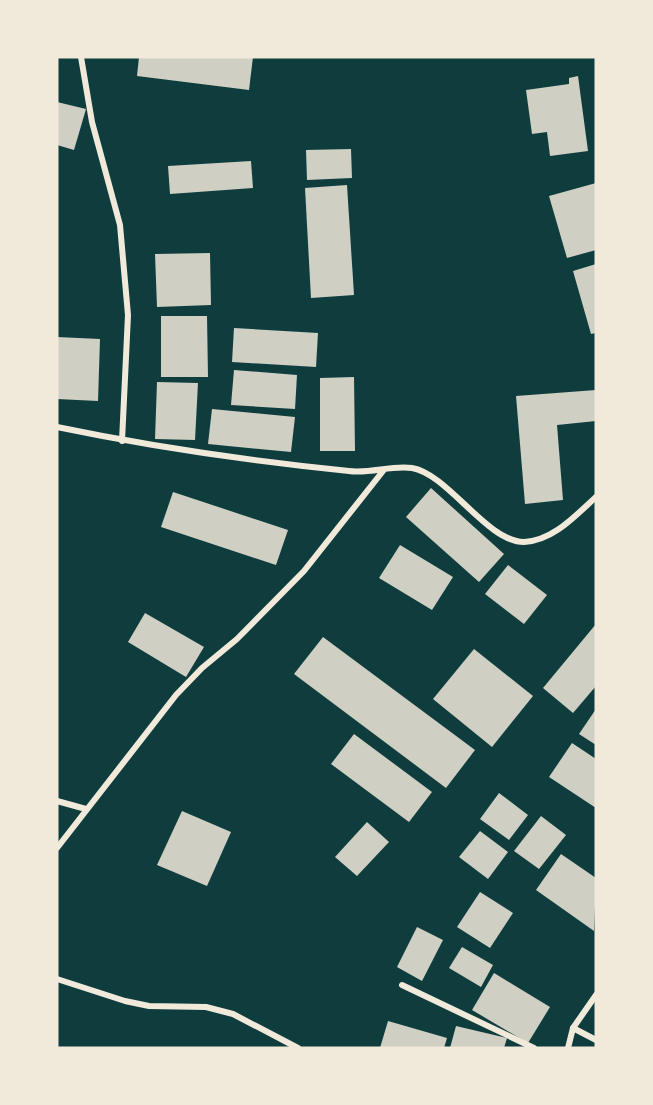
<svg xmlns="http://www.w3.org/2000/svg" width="653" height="1105" viewBox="0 0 653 1105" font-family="Helvetica,sans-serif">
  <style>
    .building { fill: #cfcfc3 }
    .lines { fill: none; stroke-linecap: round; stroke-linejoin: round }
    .minor { stroke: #f1e9da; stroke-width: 6 }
  </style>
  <rect width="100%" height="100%" fill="#0f3d3e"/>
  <!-- building -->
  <g class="building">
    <path d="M 139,57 L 253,57 L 249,90 L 137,76 Z"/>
    <path d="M 578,76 L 588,151 L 550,156 L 547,132 L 532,134 L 526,90 L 569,84 L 569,78 Z"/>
    <path d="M 57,102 L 86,109 L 74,150 L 57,145 Z"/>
    <path d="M 351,149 L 352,178 L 307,180 L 306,150 Z"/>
    <path d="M 251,161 L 253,188 L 170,194 L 168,166 Z"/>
    <path d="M 596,183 L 596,250 L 567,258 L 549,196 Z"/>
    <path d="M 347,185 L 354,295 L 311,298 L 305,188 Z"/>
    <path d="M 210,253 L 211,305 L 157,307 L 155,254 Z"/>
    <path d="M 596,264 L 596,333 L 591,334 L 573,271 Z"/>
    <path d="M 161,316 L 207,316 L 208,377 L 161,377 Z"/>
    <path d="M 234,328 L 318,333 L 316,367 L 232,362 Z"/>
    <path d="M 57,337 L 100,339 L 98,401 L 57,399 Z"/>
    <path d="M 234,370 L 297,375 L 295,409 L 231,405 Z"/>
    <path d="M 354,377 L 355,451 L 320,451 L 320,378 Z"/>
    <path d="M 157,382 L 198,383 L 195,440 L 155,439 Z"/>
    <path d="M 596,390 L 596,421 L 557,425 L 563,500 L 525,504 L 516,396 Z"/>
    <path d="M 212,409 L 295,417 L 291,452 L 208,444 Z"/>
    <path d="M 431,488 L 504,554 L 479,582 L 406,517 Z"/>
    <path d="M 173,492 L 288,530 L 276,565 L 161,527 Z"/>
    <path d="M 400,545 L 453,577 L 432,610 L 379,578 Z"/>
    <path d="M 508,565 L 547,595 L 524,624 L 485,594 Z"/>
    <path d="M 145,613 L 204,647 L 186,677 L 128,642 Z"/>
    <path d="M 596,624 L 596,686 L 573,713 L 543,688 Z"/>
    <path d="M 323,637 L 475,750 L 446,788 L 294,674 Z"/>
    <path d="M 474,649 L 533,696 L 492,747 L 433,699 Z"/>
    <path d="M 596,709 L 596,745 L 579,734 Z"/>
    <path d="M 354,734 L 432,792 L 409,822 L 331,764 Z"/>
    <path d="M 572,743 L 596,759 L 596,808 L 549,777 Z"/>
    <path d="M 499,793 L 528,815 L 509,840 L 480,819 Z"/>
    <path d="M 182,811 L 231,832 L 207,886 L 157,865 Z"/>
    <path d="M 541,816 L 566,835 L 539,869 L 514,851 Z"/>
    <path d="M 367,822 L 389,842 L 357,876 L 335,857 Z"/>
    <path d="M 480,831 L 508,852 L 488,879 L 459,857 Z"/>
    <path d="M 561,854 L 596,878 L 594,931 L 536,890 Z"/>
    <path d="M 480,892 L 513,913 L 490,948 L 457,927 Z"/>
    <path d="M 417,927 L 443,940 L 422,981 L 397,967 Z"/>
    <path d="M 462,947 L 493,965 L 481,987 L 449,968 Z"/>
    <path d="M 494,973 L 550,1007 L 528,1043 L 472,1010 Z"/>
    <path d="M 388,1021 L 447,1038 L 444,1048 L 380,1048 Z"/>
    <path d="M 456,1026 L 507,1038 L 504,1048 L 450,1048 Z"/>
  </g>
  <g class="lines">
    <!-- minor -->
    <g class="minor">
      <path d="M 81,57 L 92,122 L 120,225 L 128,315 L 122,441"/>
      <path d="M 57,427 C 153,447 251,461 349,471 C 370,474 391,465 412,468 C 448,474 487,542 524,542 C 553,541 576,515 596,497"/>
      <path d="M 57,801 L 86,809"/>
      <path d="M 57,848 L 176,695 L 202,668 L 237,639 L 304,571 L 383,471"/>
      <path d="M 57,979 L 125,1001 L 149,1006 L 206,1007 L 233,1014 L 298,1048"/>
      <path d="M 402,985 L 534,1048"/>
      <path d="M 573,1028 L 596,1040"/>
      <path d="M 568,1048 L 573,1028 L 596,995"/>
    </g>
  </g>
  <!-- border -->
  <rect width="653" height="1105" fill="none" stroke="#f1e9da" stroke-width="117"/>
</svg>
